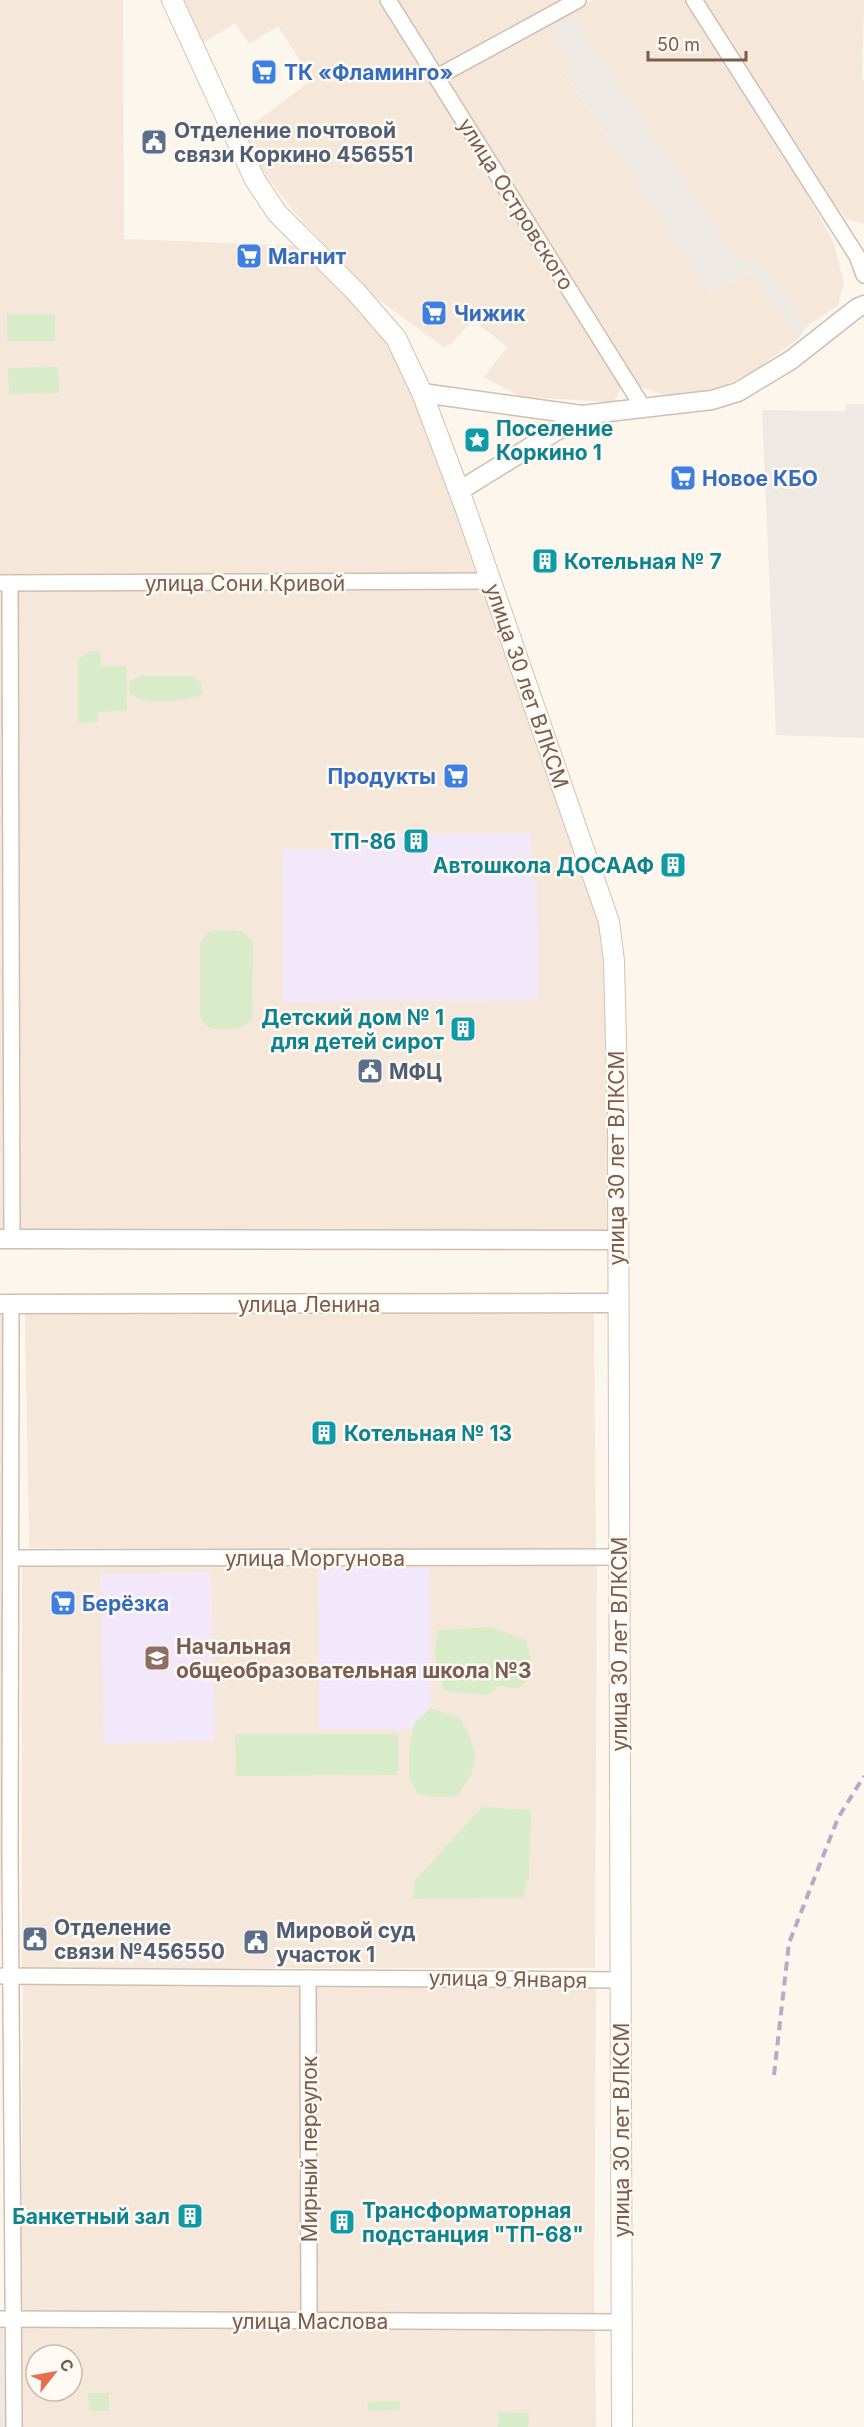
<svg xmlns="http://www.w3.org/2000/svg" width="864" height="2427" viewBox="0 0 864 2427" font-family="Inter,sans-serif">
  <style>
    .residential { fill: #f5e8da; fill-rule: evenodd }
    .industrial { fill: #efe9e4 }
    .education { fill: #f3e8fa }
    .green { fill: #d8ecc9 }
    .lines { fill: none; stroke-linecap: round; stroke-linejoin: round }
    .minor-casing { stroke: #d1beb0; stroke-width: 18 }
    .tertiary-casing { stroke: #d1beb0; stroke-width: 21 }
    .secondary-casing { stroke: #d6c0b0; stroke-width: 22 }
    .minor { stroke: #fff; stroke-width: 15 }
    .tertiary { stroke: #fff; stroke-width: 18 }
    .secondary { stroke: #fff; stroke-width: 20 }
    .rail { stroke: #b9a8c9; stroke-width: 4; stroke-dasharray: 9 6; stroke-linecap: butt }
    .labels { text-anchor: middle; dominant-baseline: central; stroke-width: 5; stroke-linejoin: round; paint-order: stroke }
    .shop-label { font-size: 21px; font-weight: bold; fill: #366cbe; stroke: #fffaf3; text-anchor: start }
    .service-label { font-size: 21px; font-weight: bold; fill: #4e5e75; stroke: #fffaf3; text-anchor: start }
    .street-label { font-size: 21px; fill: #7a5c4d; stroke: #fffaf3 }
    .culture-label { font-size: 21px; font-weight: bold; fill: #0d838f; stroke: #fffaf3; text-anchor: start }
    .education-label { font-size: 21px; font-weight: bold; fill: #785e54; stroke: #fffaf3; text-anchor: start }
  </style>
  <rect width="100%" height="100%" fill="#fdf6ec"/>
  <!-- residential -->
  <g class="residential">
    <path d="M 0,0 L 123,0 L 124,239 L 308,246 L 392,340 L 482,574 L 0,575 Z"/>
    <path d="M 182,0 L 379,0 L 623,384 L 614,402 L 521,397 L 484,377 L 507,347 L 473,320 L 450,345 L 443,347 L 370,293 L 296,214 L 258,165 L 241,133 L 312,80 L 278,26 L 249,44 L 235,23 L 200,45 Z"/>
    <path d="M 394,0 L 567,0 L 438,68 Z"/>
    <path d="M 593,0 L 686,0 L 775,137 L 834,243 L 844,283 L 838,305 L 806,327 L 769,271 L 734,254 L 570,13 Z"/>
    <path d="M 701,0 L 864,0 L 862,75 L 864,82 L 864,224 L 846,219 L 813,174 Z"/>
    <path d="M 547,25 L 574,66 L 565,73 L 709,293 L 749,271 L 799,338 L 757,369 L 721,387 L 670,397 L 639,386 L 445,82 Z"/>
    <path d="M 487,589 L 596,910 L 605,978 L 610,1235 L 21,1236 L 18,590 Z"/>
    <path d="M 0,592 L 5,592 L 7,1235 L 0,1235 Z"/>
    <path d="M 0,1313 L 6,1313 L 0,1966 Z"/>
    <path d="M 25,1314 L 594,1314 L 596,1550 L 29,1548 Z"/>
    <path d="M 597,1562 L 595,1968 L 22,1968 L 22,1563 Z"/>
    <path d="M 23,1978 L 302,1982 L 301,2313 L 21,2311 Z"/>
    <path d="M 313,1983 L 596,1985 L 594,2316 L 314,2313 Z"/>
    <path d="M 19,2328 L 595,2330 L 596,2427 L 21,2427 ZM 36,2355 L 72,2355 L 72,2391 L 36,2391 Z"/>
  </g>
  <!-- industrial -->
  <g class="industrial">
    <path d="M 570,13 L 734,254 L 769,271 L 806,327 L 799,338 L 749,271 L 708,293 L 565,72 L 573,66 L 547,25 Z"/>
    <path d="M 846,404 L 864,404 L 864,738 L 776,735 L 762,410 L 845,411 Z"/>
    <path d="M 0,2322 L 3,2322 L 6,2427 L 0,2427 Z"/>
  </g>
  <!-- education -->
  <g class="education">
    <path d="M 531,833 L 532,880 L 537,880 L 539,1000 L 283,1002 L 282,849 L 341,849 L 341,835 L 407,834 L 407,849 L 426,848 L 425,834 Z"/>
    <path d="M 318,1568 L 430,1568 L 431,1729 L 319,1729 Z"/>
    <path d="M 211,1572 L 215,1741 L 104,1744 L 100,1574 Z"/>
  </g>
  <!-- green -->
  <g class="green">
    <rect x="7" y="314" width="48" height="27"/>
    <path d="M 58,367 L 59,393 L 9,394 L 8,368 Z"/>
    <path d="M 90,651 L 100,651 L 101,666 L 126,666 L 127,711 L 98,712 L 98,722 L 78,723 L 78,660 Z"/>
    <path d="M 139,676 L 190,676 L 201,683 L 202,694 C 192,702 115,710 131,681 Z"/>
    <path d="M 216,930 C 230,931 247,928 253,943 L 252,1019 C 246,1030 217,1033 207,1026 C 202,1023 201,1018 200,1013 L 200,944 L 207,933 Z"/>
    <path d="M 491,1627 L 526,1640 C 533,1662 537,1673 518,1689 L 499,1685 L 488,1695 L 444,1691 L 434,1654 L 438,1630 Z"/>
    <path d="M 431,1708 L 461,1719 C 479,1754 481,1763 457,1796 L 436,1797 L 418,1794 L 409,1778 L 409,1749 L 415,1722 Z"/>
    <path d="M 235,1734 L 398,1734 L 398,1775 L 236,1776 Z"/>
    <path d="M 482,1807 L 531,1810 L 529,1876 L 523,1898 L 413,1899 L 415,1880 Z"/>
    <path d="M 88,2393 L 109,2393 L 109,2411 L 89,2411 Z"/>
    <path d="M 400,2401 L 400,2410 L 368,2411 L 367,2402 Z"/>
    <path d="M 499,2412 L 529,2413 L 528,2427 L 498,2427 Z"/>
  </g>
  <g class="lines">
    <!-- minor casing -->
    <g class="minor-casing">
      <g id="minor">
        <path d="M 388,0 L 644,409"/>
        <path d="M 694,0 L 857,256 L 864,275"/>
        <path d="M 437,77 L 578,0"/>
        <path d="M 1,583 L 490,581"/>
        <path d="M 10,583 L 12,1239"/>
        <path d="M 11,1304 L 10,1853 L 14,2427"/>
        <path d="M 11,1558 L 619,1557"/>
        <path d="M 2,1976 L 620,1980"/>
        <path d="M 308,1978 L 309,2321"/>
        <path d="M 0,2319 L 621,2322"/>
      </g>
    </g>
    <!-- tertiary casing -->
    <g class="tertiary-casing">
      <g id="tertiary">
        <path d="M 422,393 L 582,415 L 712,400 L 738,392 L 791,360 L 857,308 L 864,305"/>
        <path d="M 459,491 L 582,415"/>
        <path d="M 0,1239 L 617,1240"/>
        <path d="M 0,1304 L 617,1303"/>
      </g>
    </g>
    <!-- secondary casing -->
    <g class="secondary-casing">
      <path id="secondary" d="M 172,0 L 255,180 L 277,213 L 356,292 L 396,338 L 422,393 L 465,507 L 609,922 L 614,961 L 618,1122 L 622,2427"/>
    </g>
    <!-- minor -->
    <use href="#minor" class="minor"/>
    <!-- tertiary -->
    <use href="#tertiary" class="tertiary"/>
    <!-- secondary -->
    <use href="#secondary" class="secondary"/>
    <!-- rail -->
    <path class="rail" d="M 774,2075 L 789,1943 L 838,1818 L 864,1776"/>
  </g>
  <!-- icons -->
  <defs>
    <g id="supermarket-square" transform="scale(1.35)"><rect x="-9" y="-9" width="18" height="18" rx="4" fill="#3f7fe0" stroke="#fffaf3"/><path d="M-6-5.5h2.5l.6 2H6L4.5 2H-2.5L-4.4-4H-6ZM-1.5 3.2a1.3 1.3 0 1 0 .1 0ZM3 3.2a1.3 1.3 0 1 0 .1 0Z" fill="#fff"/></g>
    <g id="civic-square" transform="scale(1.35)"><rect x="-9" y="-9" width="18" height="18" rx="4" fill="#5c6f8a" stroke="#fffaf3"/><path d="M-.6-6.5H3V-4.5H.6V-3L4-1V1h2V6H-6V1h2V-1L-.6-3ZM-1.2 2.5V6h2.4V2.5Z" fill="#fff"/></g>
    <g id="sight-square" transform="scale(1.35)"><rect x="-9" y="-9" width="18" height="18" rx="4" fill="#0f9aa8" stroke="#fffaf3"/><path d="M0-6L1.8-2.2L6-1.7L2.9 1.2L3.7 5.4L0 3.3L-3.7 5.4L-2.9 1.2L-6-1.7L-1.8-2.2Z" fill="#fff"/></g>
    <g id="building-square" transform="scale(1.35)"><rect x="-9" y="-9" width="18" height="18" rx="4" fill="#0f9aa8" stroke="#fffaf3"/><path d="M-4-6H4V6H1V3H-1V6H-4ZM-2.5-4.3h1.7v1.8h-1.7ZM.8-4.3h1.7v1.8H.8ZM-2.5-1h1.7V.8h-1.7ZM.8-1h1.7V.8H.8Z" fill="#fff"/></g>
    <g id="school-square" transform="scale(1.35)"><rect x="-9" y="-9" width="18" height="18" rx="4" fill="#8d6e63" stroke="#fffaf3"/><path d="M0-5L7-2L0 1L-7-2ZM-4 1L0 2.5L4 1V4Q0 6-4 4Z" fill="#fff"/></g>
  </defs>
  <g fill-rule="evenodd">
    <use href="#supermarket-square" x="264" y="72"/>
    <use href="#civic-square" x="154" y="142"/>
    <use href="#supermarket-square" x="249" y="256"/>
    <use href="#supermarket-square" x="434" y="313"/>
    <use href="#sight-square" x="477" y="440"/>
    <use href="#supermarket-square" x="683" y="478"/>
    <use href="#building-square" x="545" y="561"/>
    <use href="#supermarket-square" x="456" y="776"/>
    <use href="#building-square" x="416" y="841"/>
    <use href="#building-square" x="673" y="865"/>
    <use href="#building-square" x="463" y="1029"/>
    <use href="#civic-square" x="370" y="1071"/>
    <use href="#building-square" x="324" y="1433"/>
    <use href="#supermarket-square" x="63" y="1603"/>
    <use href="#school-square" x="157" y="1658"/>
    <use href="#civic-square" x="35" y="1939"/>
    <use href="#civic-square" x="256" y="1942"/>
    <use href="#building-square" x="190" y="2216"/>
    <use href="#building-square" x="342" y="2222"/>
  </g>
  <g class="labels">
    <!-- shop labels -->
    <g class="shop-label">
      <text x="284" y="72">ТК «Фламинго»</text>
      <text x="268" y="256">Магнит</text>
      <text x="454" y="313">Чижик</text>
      <text x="702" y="478">Новое КБО</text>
      <text x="436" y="776" text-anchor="end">Продукты</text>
      <text x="82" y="1603">Берёзка</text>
    </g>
    <!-- service labels -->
    <g class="service-label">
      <text x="174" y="130">Отделение почтовой<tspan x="174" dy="24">связи Коркино 456551</tspan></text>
      <text x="389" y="1071">МФЦ</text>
      <text x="54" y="1927">Отделение<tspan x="54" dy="24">связи №456550</tspan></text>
      <text x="276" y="1930">Мировой суд<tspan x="276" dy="24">участок 1</tspan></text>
    </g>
    <!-- street labels -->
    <g class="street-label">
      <text transform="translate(516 204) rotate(58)">улица Островского</text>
      <text x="245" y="583">улица Сони Кривой</text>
      <text transform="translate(527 686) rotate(71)">улица 30 лет ВЛКСМ</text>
      <text transform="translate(616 1158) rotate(-90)">улица 30 лет ВЛКСМ</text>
      <text x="309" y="1304">улица Ленина</text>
      <text x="315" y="1558">улица Моргунова</text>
      <text transform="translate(619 1644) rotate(-90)">улица 30 лет ВЛКСМ</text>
      <text transform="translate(508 1979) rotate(1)">улица 9 Января</text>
      <text transform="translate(621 2130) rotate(-90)">улица 30 лет ВЛКСМ</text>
      <text transform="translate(309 2149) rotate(-90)">Мирный переулок</text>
      <text x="310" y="2321">улица Маслова</text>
    </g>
    <!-- culture labels -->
    <g class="culture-label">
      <text x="496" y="428">Поселение<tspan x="496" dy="24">Коркино 1</tspan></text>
      <text x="564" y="561">Котельная № 7</text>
      <text x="396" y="841" text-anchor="end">ТП-8б</text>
      <text x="654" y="865" text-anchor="end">Автошкола ДОСААФ</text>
      <text x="444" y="1017" text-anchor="end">Детский дом № 1<tspan x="444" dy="24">для детей сирот</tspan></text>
      <text x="344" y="1433">Котельная № 13</text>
      <text x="362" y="2210">Трансформаторная<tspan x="362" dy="24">подстанция "ТП-68"</tspan></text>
      <text x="170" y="2216" text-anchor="end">Банкетный зал</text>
    </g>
    <!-- education labels -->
    <g class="education-label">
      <text x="176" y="1646">Начальная<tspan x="176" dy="24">общеобразовательная школа №3</tspan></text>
    </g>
  </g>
  <!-- north arrow -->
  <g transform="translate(54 2373) rotate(59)"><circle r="28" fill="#fffaf3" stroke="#cabbb1" stroke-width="1.5"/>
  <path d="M0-4.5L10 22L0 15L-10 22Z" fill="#e76f51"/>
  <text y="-9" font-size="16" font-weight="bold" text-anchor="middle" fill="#7a5c4d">С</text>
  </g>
  <!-- scale -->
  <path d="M648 51v9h98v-9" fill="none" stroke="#7a5c4d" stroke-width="3"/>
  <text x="657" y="51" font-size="18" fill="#7a5c4d" stroke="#fffaf3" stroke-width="4.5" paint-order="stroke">50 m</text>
</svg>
